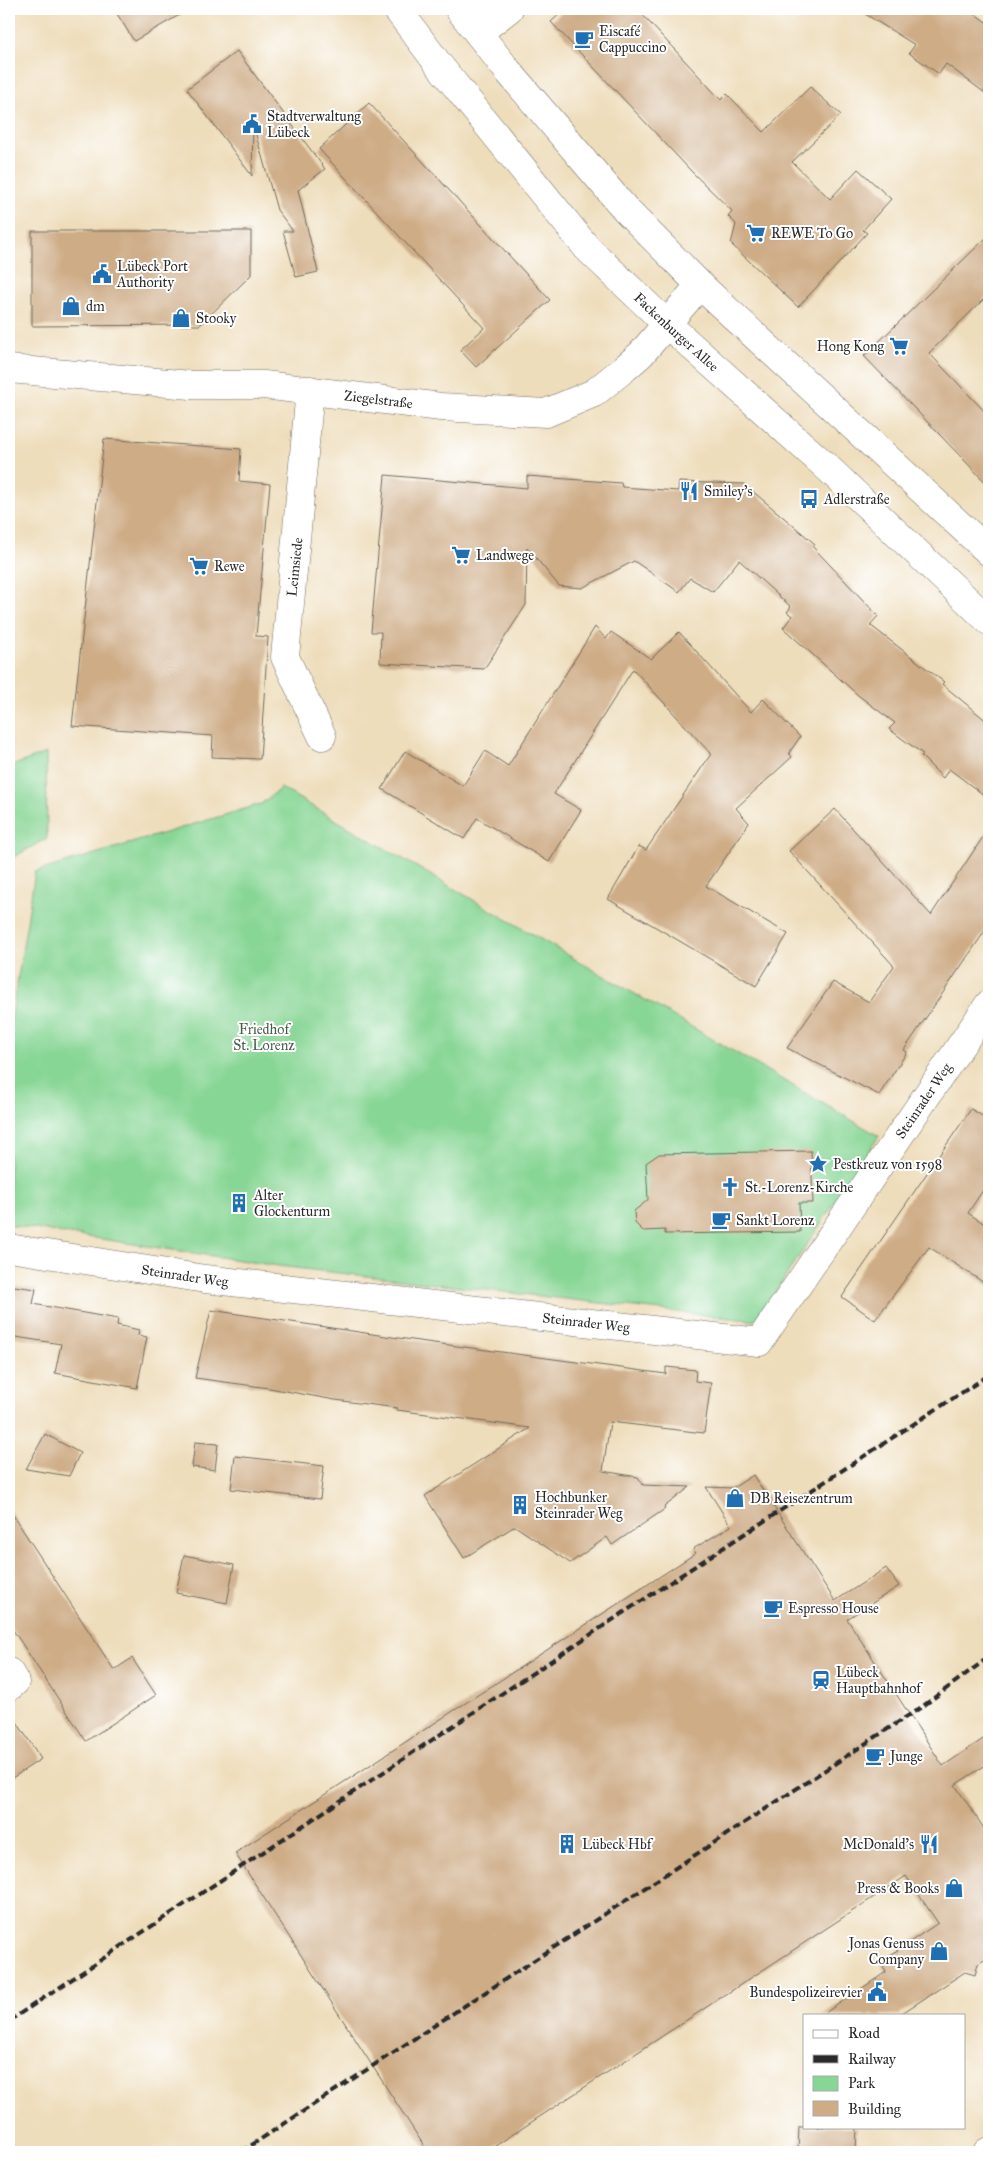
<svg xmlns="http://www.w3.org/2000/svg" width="998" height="2161" viewBox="0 0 998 2161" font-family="'IM FELL Great Primer',serif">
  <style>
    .green { fill: #88d695; stroke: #5a8060 }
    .building { fill: #ceac86 }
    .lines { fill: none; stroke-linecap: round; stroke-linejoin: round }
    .minor-casing { stroke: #6f695d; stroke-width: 29 }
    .major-casing { stroke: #6f695d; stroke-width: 29 }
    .minor { stroke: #fff; stroke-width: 28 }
    .major { stroke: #fff; stroke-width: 28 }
    .rail { stroke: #2b2b2b; stroke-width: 4; stroke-dasharray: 8 4; stroke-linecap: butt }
    .labels { text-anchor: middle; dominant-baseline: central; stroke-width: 4; stroke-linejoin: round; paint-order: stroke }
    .poi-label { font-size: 14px; fill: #2b2b2b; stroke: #fff; text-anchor: start }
    .street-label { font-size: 14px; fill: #2b2b2b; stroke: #fff }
    .park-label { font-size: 14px; fill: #475e4b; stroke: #fff }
  </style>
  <rect width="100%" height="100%" fill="#fff"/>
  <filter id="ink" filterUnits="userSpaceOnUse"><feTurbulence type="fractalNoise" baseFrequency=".02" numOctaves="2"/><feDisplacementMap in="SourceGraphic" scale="10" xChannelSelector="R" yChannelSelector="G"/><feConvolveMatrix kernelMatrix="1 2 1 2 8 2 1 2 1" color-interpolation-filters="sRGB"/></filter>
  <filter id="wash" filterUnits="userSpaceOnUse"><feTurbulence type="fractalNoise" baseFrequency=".0096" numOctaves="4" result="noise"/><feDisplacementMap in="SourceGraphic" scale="20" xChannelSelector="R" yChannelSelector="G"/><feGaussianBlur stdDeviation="1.12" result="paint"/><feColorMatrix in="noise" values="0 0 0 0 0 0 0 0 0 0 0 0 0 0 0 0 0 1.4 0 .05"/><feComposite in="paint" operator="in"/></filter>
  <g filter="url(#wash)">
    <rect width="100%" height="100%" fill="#edb"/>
    <!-- green -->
    <g class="green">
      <path d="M 46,753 L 47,838 L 9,860 L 9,767 Z"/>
      <path d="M 281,788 L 879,1136 L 756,1321 L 278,1266 L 9,1225 L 9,1033 L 35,872 L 261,804 Z"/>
    </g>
    <g id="blocks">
      <!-- building -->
      <g class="building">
        <path d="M 114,9 L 190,9 L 134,41 Z"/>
        <path d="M 565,9 L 637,9 L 721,100 L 727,94 L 764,132 L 810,87 L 841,115 L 792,162 L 830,199 L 858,169 L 891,199 L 863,230 L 867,233 L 798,307 L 731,244 L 736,224 L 728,216 L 732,211 L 693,173 L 551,22 Z"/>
        <path d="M 857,9 L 968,9 L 989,24 L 989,96 L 946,64 L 939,74 L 909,53 L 915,45 Z"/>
        <path d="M 237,51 L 325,169 L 298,190 L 318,272 L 296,277 L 283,231 L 293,231 L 277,210 L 253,124 L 252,176 L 187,89 Z"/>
        <path d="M 369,103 L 550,300 L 476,367 L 460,350 L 484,328 L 319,149 Z"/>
        <path d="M 32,231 L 251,231 L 251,275 L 200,325 L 32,326 Z"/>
        <path d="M 989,235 L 989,294 L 929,353 L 989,416 L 989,486 L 864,356 Z"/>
        <path d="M 104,439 L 241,449 L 239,481 L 270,484 L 256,636 L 268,637 L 260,759 L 212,757 L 213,736 L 72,726 Z"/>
        <path d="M 385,475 L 527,488 L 527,476 L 621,483 L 622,487 L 678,491 L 679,482 L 744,484 L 815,544 L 813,547 L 878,616 L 870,625 L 944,682 L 942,684 L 989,723 L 989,799 L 949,769 L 943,778 L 921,756 L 923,754 L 889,729 L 895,723 L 859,696 L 783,628 L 792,616 L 787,612 L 791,607 L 739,560 L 713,592 L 690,578 L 679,592 L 634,561 L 582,588 L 559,586 L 527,547 L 526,605 L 484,669 L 380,663 L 381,632 L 371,632 Z"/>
        <path d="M 595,627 L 606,639 L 611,632 L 651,659 L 679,632 L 751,712 L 763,699 L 800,737 L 789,753 L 792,757 L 736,808 L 749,823 L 706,886 L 788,934 L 756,986 L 608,899 L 639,846 L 646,850 L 711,754 L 633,669 L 554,794 L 581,810 L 549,862 L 477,818 L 464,839 L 382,789 L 405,751 L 463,786 L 485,751 L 508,766 Z"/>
        <path d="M 835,809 L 931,915 L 989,828 L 989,925 L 904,1050 L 907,1052 L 879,1095 L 787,1048 L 833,982 L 869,1002 L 894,966 L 789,851 Z"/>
        <path d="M 971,1109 L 989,1120 L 989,1181 L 968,1213 L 989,1227 L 989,1286 L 929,1247 L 875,1320 L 842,1297 Z"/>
        <path d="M 811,1151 L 813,1203 L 799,1203 L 800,1232 L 665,1234 L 665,1230 L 643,1231 L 635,1223 L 634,1211 L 648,1200 L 646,1163 L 659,1154 Z"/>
        <path d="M 14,1286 L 36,1289 L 33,1304 L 118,1319 L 117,1325 L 139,1330 L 138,1335 L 147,1337 L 137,1388 L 55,1373 L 61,1344 L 9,1336 L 9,1294 L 13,1294 Z"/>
        <path d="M 211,1310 L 419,1341 L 666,1374 L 666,1367 L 696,1370 L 695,1381 L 711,1383 L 704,1433 L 610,1422 L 603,1471 L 638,1477 L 643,1485 L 690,1487 L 664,1507 L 665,1509 L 612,1545 L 607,1537 L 570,1563 L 515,1526 L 464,1558 L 425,1496 L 530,1428 L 397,1410 L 397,1408 L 335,1400 L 269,1388 L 195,1378 Z"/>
        <path d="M 45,1434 L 80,1453 L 69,1476 L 26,1469 Z"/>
        <path d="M 195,1442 L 218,1444 L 215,1470 L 192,1467 Z"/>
        <path d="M 235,1456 L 324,1466 L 320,1499 L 231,1489 Z"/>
        <path d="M 753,1475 L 835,1601 L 886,1568 L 899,1586 L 847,1619 L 943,1766 L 989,1735 L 989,1763 L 955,1785 L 989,1836 L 989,1957 L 978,1964 L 975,1975 L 965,1972 L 899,2015 L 822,2015 L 886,1972 L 880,1962 L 938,1923 L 906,1876 L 486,2152 L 428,2152 L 235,1853 L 696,1553 L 693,1549 L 731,1526 L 706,1487 L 733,1488 Z"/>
        <path d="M 9,1509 L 114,1670 L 132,1658 L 156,1695 L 86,1741 L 9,1624 Z"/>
        <path d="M 184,1555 L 234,1565 L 227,1603 L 176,1593 Z"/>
        <path d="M 9,1710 L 41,1759 L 9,1780 Z"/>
        <path d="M 799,2127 L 857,2127 L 856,2152 L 798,2152 Z"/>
      </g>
    </g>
  </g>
  <g filter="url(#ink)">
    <use href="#blocks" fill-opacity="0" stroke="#6f695d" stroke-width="1"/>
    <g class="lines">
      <!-- minor casing -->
      <g class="minor-casing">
        <g id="minor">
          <path d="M 478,33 L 509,9"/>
          <path d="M 310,390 L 285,657 L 322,736"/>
          <path id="s1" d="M 9,1248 L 205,1279 L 759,1342 L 989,1004"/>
          <path d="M 9,1672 L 15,1682 L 9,1687"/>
          <path d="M 987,2152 L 989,2151"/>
        </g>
      </g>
      <!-- major casing -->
      <g class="major-casing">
        <g id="major">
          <path id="s2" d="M 397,9 L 439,65 L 587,248 L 667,324 L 831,471 L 989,621"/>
          <path d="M 459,9 L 508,71 L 626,210 L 700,285 L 989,552"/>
          <path id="s3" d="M 9,369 L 191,385 L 264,385 L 441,407 L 546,413 L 594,393 L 625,368 L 641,354 L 700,285"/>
        </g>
      </g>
      <!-- minor -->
      <use href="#minor" class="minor"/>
      <!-- major -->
      <use href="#major" class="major"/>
      <!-- rail -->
      <g class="rail">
        <path d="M 9,2021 L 629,1609 L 989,1375"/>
        <path d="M 241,2152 L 923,1706 L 989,1657"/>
      </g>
    </g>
  </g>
  <!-- icons -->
  <defs>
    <g id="cafe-bare" transform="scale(1.5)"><path d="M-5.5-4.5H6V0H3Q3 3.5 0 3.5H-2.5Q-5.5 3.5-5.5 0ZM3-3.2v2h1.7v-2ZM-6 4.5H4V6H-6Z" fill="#1f6fb2" stroke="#fff" stroke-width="2.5" paint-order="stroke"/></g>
    <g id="civic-bare" transform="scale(1.5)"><path d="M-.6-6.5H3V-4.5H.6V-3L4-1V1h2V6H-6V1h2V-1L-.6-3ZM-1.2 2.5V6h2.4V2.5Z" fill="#1f6fb2" stroke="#fff" stroke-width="2.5" paint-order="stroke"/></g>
    <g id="supermarket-bare" transform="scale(1.5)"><path d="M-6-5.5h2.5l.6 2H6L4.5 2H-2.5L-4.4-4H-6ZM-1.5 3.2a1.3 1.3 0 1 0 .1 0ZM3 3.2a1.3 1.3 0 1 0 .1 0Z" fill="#1f6fb2" stroke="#fff" stroke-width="2.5" paint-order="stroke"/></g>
    <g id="shop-bare" transform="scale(1.5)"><path d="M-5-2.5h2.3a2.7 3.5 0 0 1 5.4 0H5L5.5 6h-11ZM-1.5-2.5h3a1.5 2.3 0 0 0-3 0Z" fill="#1f6fb2" stroke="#fff" stroke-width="2.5" paint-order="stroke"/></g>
    <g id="restaurant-bare" transform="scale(1.5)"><path d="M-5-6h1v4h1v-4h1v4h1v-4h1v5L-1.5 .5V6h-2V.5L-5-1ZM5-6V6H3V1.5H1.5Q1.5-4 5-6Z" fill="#1f6fb2" stroke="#fff" stroke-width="2.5" paint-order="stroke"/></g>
    <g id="bus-bare" transform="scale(1.5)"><path d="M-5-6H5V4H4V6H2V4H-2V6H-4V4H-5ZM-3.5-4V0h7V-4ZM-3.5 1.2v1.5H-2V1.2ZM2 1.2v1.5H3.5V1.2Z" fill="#1f6fb2" stroke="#fff" stroke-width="2.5" paint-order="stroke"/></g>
    <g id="sight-bare" transform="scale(1.5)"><path d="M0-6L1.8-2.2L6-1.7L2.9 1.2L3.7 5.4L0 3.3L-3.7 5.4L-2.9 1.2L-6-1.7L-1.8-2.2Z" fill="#1f6fb2" stroke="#fff" stroke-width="2.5" paint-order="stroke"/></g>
    <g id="church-bare" transform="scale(1.5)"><path d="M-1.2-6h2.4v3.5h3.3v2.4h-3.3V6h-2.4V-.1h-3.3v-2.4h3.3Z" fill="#1f6fb2" stroke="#fff" stroke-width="2.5" paint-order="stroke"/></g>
    <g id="building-bare" transform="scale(1.5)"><path d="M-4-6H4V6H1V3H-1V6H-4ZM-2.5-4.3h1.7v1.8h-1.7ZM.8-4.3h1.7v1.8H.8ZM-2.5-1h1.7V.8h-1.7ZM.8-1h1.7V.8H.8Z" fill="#1f6fb2" stroke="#fff" stroke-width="2.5" paint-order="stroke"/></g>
    <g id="station-bare" transform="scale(1.5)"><path d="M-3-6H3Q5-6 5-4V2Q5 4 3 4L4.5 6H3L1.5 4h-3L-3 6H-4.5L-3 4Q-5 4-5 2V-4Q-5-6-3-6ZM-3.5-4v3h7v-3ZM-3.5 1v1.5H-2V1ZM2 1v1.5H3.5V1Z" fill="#1f6fb2" stroke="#fff" stroke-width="2.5" paint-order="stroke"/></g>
  </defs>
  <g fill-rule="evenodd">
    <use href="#cafe-bare" x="584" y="39"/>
    <use href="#civic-bare" x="252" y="124"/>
    <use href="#supermarket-bare" x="756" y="233"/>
    <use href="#civic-bare" x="102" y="274"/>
    <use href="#shop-bare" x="71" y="306"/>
    <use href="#shop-bare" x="181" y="318"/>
    <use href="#supermarket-bare" x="899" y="346"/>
    <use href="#restaurant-bare" x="689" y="491"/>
    <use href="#bus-bare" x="809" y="499"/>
    <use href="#supermarket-bare" x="461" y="555"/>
    <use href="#supermarket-bare" x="199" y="566"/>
    <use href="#sight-bare" x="818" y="1164"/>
    <use href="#church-bare" x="730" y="1187"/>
    <use href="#building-bare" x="239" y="1203"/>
    <use href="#cafe-bare" x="721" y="1220"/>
    <use href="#shop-bare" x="735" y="1498"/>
    <use href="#building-bare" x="520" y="1505"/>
    <use href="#cafe-bare" x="773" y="1608"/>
    <use href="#station-bare" x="821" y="1680"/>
    <use href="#cafe-bare" x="875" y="1756"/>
    <use href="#building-bare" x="567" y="1844"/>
    <use href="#restaurant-bare" x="929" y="1844"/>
    <use href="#shop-bare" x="954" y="1888"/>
    <use href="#shop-bare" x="939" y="1951"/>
    <use href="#civic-bare" x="877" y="1992"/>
  </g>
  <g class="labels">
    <!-- poi labels -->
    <g class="poi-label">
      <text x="599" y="31">Eiscafé<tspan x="599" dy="16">Cappuccino</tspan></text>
      <text x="267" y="116">Stadtverwaltung<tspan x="267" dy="16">Lübeck</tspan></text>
      <text x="771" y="233">REWE To Go</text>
      <text x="117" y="266">Lübeck Port<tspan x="117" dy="16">Authority</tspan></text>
      <text x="86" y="306">dm</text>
      <text x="196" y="318">Stooky</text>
      <text x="884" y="346" text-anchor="end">Hong Kong</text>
      <text x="704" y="491">Smiley's</text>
      <text x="824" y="499">Adlerstraße</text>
      <text x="476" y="555">Landwege</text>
      <text x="214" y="566">Rewe</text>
      <text x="833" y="1164">Pestkreuz von 1598</text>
      <text x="745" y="1187">St.-Lorenz-Kirche</text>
      <text x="254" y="1195">Alter<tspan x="254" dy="16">Glockenturm</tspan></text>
      <text x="736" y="1220">Sankt Lorenz</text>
      <text x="535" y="1497">Hochbunker<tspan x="535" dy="16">Steinrader Weg</tspan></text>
      <text x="750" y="1498">DB Reisezentrum</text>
      <text x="788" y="1608">Espresso House</text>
      <text x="836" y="1672">Lübeck<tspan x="836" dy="16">Hauptbahnhof</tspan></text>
      <text x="890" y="1756">Junge</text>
      <text x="582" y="1844">Lübeck Hbf</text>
      <text x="914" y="1844" text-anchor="end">McDonald's</text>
      <text x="939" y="1888" text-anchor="end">Press &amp; Books</text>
      <text x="924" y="1943" text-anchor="end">Jonas Genuss<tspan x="924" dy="16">Company</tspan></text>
      <text x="862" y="1992" text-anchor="end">Bundespolizeirevier</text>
    </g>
    <!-- street labels -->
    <g class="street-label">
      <text stroke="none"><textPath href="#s2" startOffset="428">Fackenburger Allee</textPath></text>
      <text stroke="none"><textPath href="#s3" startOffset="371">Ziegelstraße</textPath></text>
      <text transform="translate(295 567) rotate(-84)">Leimsiede</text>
      <text stroke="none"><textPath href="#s1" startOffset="1048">Steinrader Weg</textPath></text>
      <text stroke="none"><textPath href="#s1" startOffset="178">Steinrader Weg</textPath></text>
      <text stroke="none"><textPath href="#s1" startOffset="582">Steinrader Weg</textPath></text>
    </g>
    <!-- park labels -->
    <g class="park-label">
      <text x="264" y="1029">Friedhof<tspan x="264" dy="16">St. Lorenz</tspan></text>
    </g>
  </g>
  <!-- margin -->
  <rect width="998" height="2161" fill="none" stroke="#fff" stroke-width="30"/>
  <!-- legend -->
  <rect x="803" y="2014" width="162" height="115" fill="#ffffff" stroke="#aaaaaa"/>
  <rect x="813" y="2030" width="25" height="8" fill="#ffffff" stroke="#aaaaaa"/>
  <text x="848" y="2038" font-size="15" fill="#2b2b2b">Road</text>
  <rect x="813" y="2055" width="25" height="8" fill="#2b2b2b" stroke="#aaaaaa"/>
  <text x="848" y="2064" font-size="15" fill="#2b2b2b">Railway</text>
  <rect x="813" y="2076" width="25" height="15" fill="#88d695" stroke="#aaaaaa"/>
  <text x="848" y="2088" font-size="15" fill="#2b2b2b">Park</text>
  <rect x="813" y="2101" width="25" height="15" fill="#ceac86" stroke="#aaaaaa"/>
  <text x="848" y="2114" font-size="15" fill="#2b2b2b">Building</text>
</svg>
